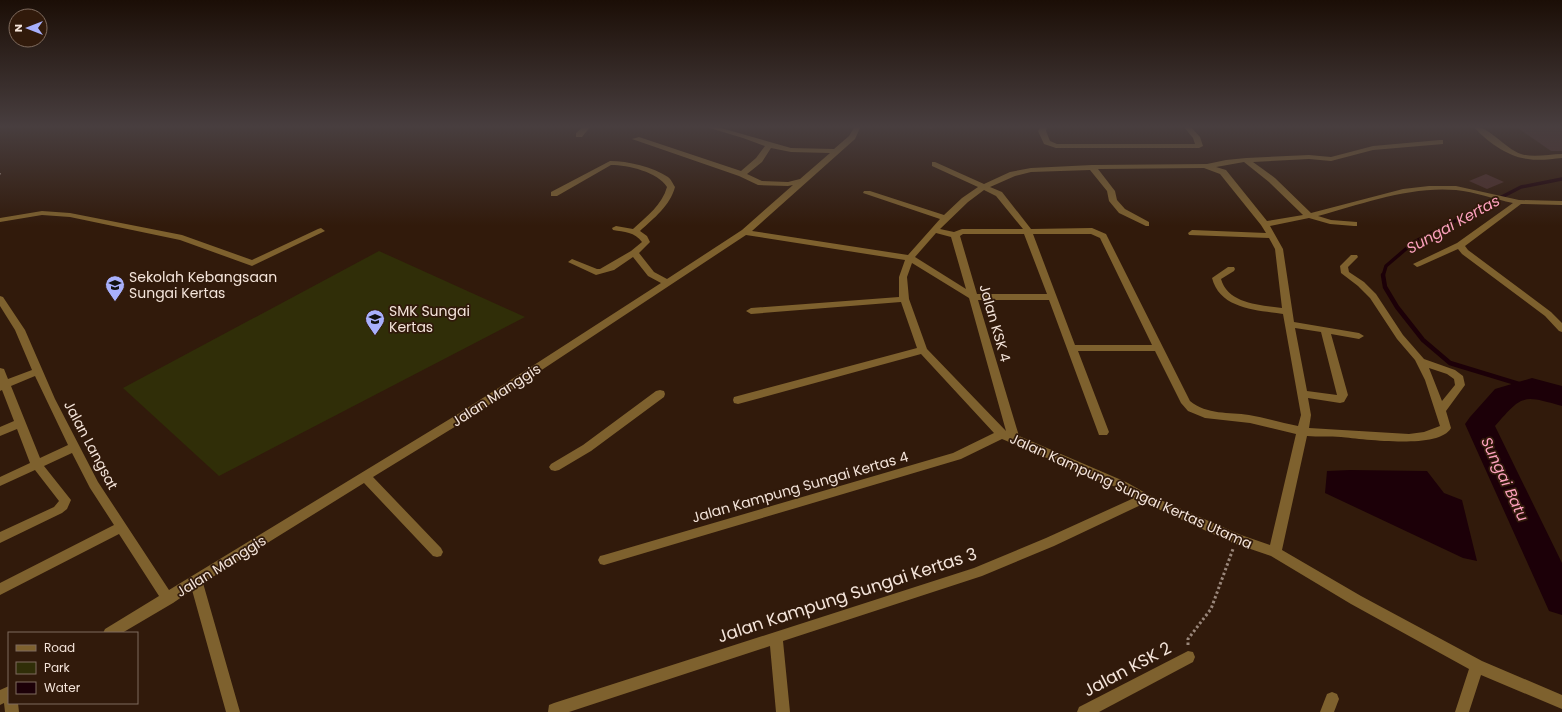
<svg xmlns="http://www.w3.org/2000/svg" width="1562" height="712" viewBox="0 0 1562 712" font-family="Poppins,sans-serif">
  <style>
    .green { fill: #302e08 }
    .water { fill: #1c0008 }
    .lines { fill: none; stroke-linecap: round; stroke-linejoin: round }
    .stream-far1 { stroke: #1c0008; stroke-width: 3.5 }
    .stream { stroke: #1c0008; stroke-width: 4.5 }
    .river { fill: #1c0008; fill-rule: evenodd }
    .building { fill: #4c2e2b }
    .path-far1 { stroke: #9a877b; stroke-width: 2; stroke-dasharray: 1.5 1.5; stroke-linecap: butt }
    .path { stroke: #9a877b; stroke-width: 3; stroke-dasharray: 2.5 2.5; stroke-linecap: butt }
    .minor { fill: #7e612e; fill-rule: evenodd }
    .labels { text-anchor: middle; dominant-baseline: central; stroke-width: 3.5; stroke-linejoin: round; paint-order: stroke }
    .poi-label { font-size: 14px; fill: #f4e4da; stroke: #311a0b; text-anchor: start }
    .street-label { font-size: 14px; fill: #f4e4da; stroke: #311a0b }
    .water-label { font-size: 15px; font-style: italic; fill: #fda1be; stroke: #311a0b }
    .near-street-label { font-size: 17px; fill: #f4e4da; stroke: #311a0b }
  </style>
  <rect width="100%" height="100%" fill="#311a0b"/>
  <!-- green -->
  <path class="green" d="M 379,251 L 525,317 L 219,476 L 123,388 Z"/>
  <!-- water -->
  <path class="water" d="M 1350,470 L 1427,471 L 1444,493 L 1462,500 L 1477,561 L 1463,558 L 1325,493 L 1327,471 Z"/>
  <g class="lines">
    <!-- stream-far1 -->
    <path class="stream-far1" d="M 1383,276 L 1386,266 L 1414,242 L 1521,187 L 1562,179"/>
    <!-- stream -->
    <path class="stream" d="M 1383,275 L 1385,287 L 1397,307 L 1423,340 L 1450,363 L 1532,388"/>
    <!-- river -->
    <path class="river" d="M 1532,378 L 1562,386 L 1562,406 C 1522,395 1523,394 1495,426 L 1562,563 L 1562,615 L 1549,611 L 1465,424 L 1470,417 L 1495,389 Z"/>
  </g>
  <!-- building -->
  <g class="building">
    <path d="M 1515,126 L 1562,126 L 1562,151 L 1551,151 Z"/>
    <path d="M 1486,174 L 1504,182 L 1487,189 L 1469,181 Z"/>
  </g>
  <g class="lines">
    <!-- path-far1 -->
    <path class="path-far1" d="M 0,173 L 0,175"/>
    <!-- path -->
    <path class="path" d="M 1188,645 L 1188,639 L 1211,609 L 1233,549"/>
    <!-- minor -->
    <g class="minor">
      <path d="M 584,126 L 591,126 L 582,137 L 576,137 L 576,133 Z"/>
      <path d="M 703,126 L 714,126 L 791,148 L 834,149 L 849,136 L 855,126 L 861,126 L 855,139 L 752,231 L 908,255 L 940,219 L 863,193 L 864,191 L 870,191 L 944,215 L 962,198 L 978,187 L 932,166 L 932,162 L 935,162 L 984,184 L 1010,172 L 1031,168 L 1092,165 L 1207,164 L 1226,160 L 1246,158 L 1309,155 L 1331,157 L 1373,146 L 1440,140 L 1443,140 L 1443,144 L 1373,150 L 1331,161 L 1309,159 L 1253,162 L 1275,178 L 1311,213 L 1403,189 L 1429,186 L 1456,186 L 1519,200 L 1562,201 L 1562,205 L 1521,204 L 1465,246 L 1468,250 L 1551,312 L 1562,323 L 1562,332 L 1559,331 L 1545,316 L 1462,254 L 1458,249 L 1420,266 L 1417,267 L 1413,264 L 1457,243 L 1513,203 C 1494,199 1475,192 1456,190 C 1409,186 1362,204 1318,216 L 1331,220 L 1357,222 L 1357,226 L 1354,226 L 1330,224 L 1309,218 L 1270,226 L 1283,249 L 1294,322 L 1359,333 L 1364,336 L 1359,339 L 1331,334 L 1348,395 L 1344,402 L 1340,403 L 1308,398 L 1311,415 L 1309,428 L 1409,434 L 1424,432 L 1440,426 L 1425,380 L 1415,360 L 1397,339 L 1370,298 L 1358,286 L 1341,273 L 1340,266 L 1351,255 L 1357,255 L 1358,257 L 1348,267 L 1349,272 L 1364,282 L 1376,294 L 1403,335 L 1424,359 L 1455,370 L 1463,376 L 1465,385 L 1446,411 L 1451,428 C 1439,450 1363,439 1341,437 C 1330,436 1318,437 1307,436 L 1282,550 L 1361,596 L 1482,661 L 1562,695 L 1562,709 L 1481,675 L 1469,712 L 1455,712 L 1469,669 L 1351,604 L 1271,556 L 1233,543 L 1145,503 L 1054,546 L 982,576 L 783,641 L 790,712 L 776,712 L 770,646 L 569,712 L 548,712 L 549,705 L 554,703 L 974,568 L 1046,538 L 1134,498 L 1118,488 L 1002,439 L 961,459 L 604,565 L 600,564 L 598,560 L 600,556 L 604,555 L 953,453 L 994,433 L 921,354 L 738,404 L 734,403 L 733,400 L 734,397 L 917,348 L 901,302 L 751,314 L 746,311 L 751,308 L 899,297 L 899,277 L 905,260 L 746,235 L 466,420 L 373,477 L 441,548 L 443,552 L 441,556 L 437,557 L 433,556 L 364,483 L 203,583 L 240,712 L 226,712 L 192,590 L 173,603 L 122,633 L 103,633 L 105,629 L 159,596 L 119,534 L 0,595 L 0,583 L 114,525 L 90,488 L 72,453 L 44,466 L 71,500 L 67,509 L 62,513 L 0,543 L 0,532 L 54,507 L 59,501 L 35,470 L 0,486 L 0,477 L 30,463 L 17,429 L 0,436 L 0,427 L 14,421 L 2,390 L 0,391 L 0,368 L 4,369 L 8,379 L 32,370 L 15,330 L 0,306 L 0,296 L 3,297 L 25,330 L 55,399 L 98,482 L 169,590 L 458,414 L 661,283 L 648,276 L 633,257 L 614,270 L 596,275 L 568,262 L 572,259 L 597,269 L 600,269 L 631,251 L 642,242 C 635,232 624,232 613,230 L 612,228 L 616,226 L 633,229 C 647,216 662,205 667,187 C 658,172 628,165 611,165 L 557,196 L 551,196 L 551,192 L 610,161 C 628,161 653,167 668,177 C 671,179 673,184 675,187 C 670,206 654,218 640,231 L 647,236 L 650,242 L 639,253 L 654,272 L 667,279 L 742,230 L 793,185 L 788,186 L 758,185 L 739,176 L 632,139 L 639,137 L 741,171 L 756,158 L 765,146 L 743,138 ZM 771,148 L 791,152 L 830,153 L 800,179 L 788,182 L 762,181 L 747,174 L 762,162 ZM 1244,162 L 1269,182 L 1303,215 L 1267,221 L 1226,170 L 1216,167 ZM 1204,168 L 1220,174 L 1261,225 L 1266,233 L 1192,230 L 1188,233 L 1189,235 L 1269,238 L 1275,249 L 1282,308 C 1260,305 1228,304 1221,279 L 1234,271 L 1235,269 L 1234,267 L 1228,267 L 1212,278 C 1220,309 1256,310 1283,314 L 1301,415 L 1298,426 C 1282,423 1266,418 1249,415 C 1229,412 1207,415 1190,401 L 1106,234 L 1092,228 L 1031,229 L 1002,192 L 990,187 L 1015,176 L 1031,172 L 1090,170 L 1107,191 L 1109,201 L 1119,213 L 1146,226 L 1149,226 L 1149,222 L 1125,209 L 1117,200 L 1115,191 L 1098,169 ZM 984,190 L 996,196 L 1023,229 L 962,229 L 954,232 L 940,229 L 968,202 ZM 936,233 L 951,237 L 966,289 L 915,257 ZM 963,234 L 1024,234 L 1047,294 L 977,294 L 960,236 ZM 1033,234 L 1091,234 L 1100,238 L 1152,345 L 1075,345 ZM 912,263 L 969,298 L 1006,431 L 927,349 L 909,299 L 907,277 ZM 978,300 L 1049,300 L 1099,435 L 1107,435 L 1109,432 L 1078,351 L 1155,351 L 1181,403 L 1188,411 L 1205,418 L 1250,423 L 1296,434 L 1270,545 L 1241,535 L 1149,495 L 1126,482 L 1019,436 ZM 1295,328 L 1321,332 L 1337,395 L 1307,391 ZM 1429,368 L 1447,374 L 1454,379 L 1455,385 L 1442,401 ZM 35,376 L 68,445 L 40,458 L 11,386 Z"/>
      <path d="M 927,126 L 934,126 L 934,127 L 931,129 Z"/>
      <path d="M 1041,126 L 1047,126 L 1046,131 L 1050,141 L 1057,144 L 1195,144 L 1193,138 L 1183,126 L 1190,126 L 1200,137 L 1203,146 L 1199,148 L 1056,148 L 1044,144 L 1038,131 Z"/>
      <path d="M 1473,126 C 1489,126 1504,148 1521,154 C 1534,158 1549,154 1562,154 L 1562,158 C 1551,159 1539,161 1528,159 C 1508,157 1486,141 1473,126 Z"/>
      <path d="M 42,211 L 70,213 L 182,235 L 252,260 L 318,229 L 321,228 L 325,231 L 252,266 L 180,240 L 70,217 L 42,215 L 0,222 L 0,218 Z"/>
      <path d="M 660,390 L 664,391 L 665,394 L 664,397 L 591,451 L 559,470 L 555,471 L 551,470 L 549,467 L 551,464 L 583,445 L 656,391 Z"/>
      <path d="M 1188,651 L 1193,652 L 1195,657 L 1193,662 L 1099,712 L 1077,712 L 1079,707 Z"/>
      <path d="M 9,686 L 9,703 L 18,703 L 19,712 L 5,712 L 4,703 L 0,705 L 0,690 Z"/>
      <path d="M 1332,692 L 1337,694 L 1339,699 L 1334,712 L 1320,712 L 1327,694 Z"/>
    </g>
  </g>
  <!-- sky -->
  <linearGradient id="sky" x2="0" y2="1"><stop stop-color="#1b0e06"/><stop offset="0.56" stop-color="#483e3f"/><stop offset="1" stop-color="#483e3f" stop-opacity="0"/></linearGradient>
  <rect width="1562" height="226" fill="url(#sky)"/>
  <!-- icons -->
  <defs>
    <g id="school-pin" transform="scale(1)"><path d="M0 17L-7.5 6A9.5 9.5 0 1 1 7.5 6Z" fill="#a8b0fc" stroke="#311a0b"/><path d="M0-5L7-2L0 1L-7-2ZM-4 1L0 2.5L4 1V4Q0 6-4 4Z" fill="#111"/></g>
  </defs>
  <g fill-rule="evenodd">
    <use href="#school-pin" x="115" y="285"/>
    <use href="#school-pin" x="375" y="319"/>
  </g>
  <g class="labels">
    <!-- poi labels -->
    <g class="poi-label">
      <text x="129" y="277">Sekolah Kebangsaan<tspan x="129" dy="16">Sungai Kertas</tspan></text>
      <text x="389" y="311">SMK Sungai<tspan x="389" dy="16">Kertas</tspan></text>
    </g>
    <!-- street labels -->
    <g class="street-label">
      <text transform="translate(995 323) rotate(74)">Jalan KSK 4</text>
      <text transform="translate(496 395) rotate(-33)">Jalan Manggis</text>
      <text transform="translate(91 445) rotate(62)">Jalan Langsat</text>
      <text transform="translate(800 487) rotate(-16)">Jalan Kampung Sungai Kertas 4</text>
      <text transform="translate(1131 491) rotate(24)">Jalan Kampung Sungai Kertas Utama</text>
      <text transform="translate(221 566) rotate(-32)">Jalan Manggis</text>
    </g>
    <!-- water labels -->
    <g class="water-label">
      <text transform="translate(1453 224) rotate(-29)">Sungai Kertas</text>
      <text transform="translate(1505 479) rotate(65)">Sungai Batu</text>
    </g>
    <!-- near-street labels -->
    <g class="near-street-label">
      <text transform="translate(847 595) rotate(-18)">Jalan Kampung Sungai Kertas 3</text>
      <text transform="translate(1127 669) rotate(-28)">Jalan KSK 2</text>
    </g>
  </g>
  <!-- legend -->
  <rect x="8" y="632" width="130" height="72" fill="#311a0b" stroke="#7f6b5e"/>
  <rect x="16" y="645" width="20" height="6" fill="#7e612e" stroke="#7f6b5e"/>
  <text x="44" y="652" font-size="12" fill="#f4e4da">Road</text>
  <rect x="16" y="662" width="20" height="12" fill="#302e08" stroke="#7f6b5e"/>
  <text x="44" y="672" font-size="12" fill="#f4e4da">Park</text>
  <rect x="16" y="682" width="20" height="12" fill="#1c0008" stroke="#7f6b5e"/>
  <text x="44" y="692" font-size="12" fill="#f4e4da">Water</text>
  <!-- north arrow -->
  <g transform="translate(28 28) rotate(270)"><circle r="19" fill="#311a0b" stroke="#7f6b5e"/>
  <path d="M0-3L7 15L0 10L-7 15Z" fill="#a8b0fc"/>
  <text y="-6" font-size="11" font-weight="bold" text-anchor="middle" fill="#f4e4da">N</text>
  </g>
</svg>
